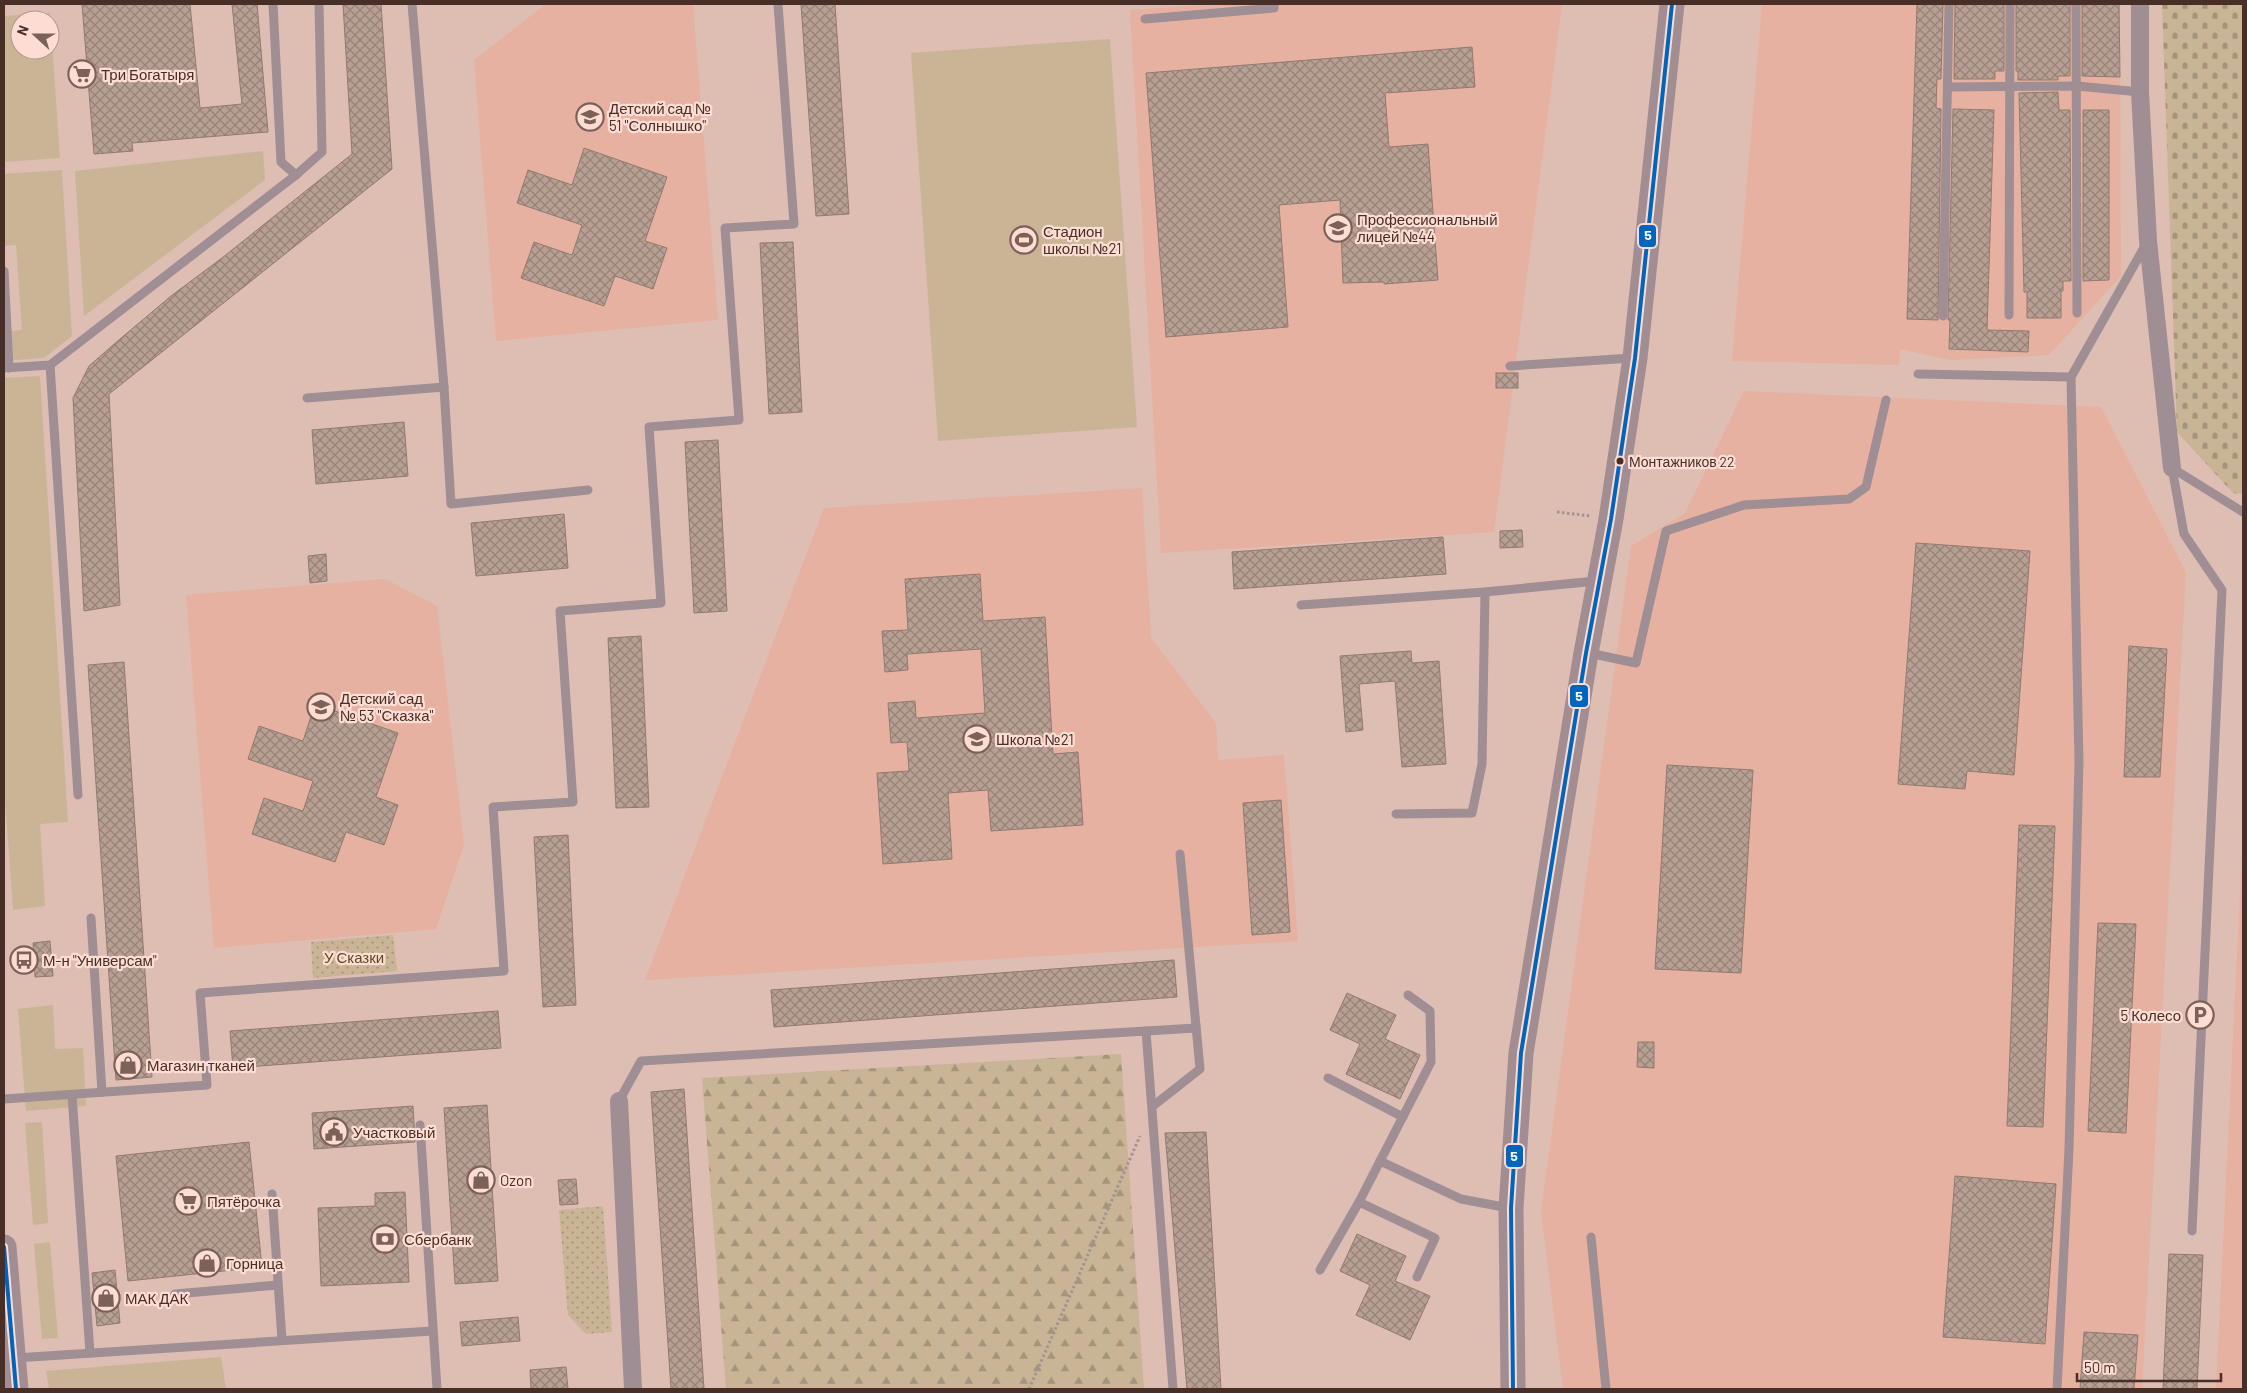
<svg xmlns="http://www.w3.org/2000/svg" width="2247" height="1393" viewBox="0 0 2247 1393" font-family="Barlow,sans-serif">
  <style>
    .built { fill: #e6b1a1 }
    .green { fill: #c9b596; fill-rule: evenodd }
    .forest { fill: url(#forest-firs) }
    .cemetery { fill: url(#cemetery-stones) }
    .park { fill: url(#park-dots) }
    .building { fill: url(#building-cross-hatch); stroke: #927a6f }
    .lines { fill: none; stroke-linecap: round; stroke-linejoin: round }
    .path { stroke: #a39294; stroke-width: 3; stroke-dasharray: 2.5 2.5; stroke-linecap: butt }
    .lane { stroke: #a08e95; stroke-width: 9 }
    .street { stroke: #a08e95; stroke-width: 18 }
    .secondary { stroke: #a28d92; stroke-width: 25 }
    .bus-1-casing { stroke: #fdddd3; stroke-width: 8 }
    .bus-1 { stroke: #0065bd; stroke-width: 4 }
    .bus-dot { fill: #472f27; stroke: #fdddd3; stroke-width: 2 }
    .labels { text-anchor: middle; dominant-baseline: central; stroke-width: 4.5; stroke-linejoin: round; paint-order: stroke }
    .bus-label { font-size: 14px; fill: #472f27; stroke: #fdddd3; text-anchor: start }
    .poi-label { font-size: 15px; fill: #472f27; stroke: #fdddd3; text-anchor: start }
    .park-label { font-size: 15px; fill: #574d1d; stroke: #fdddd3 }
    .line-badge { stroke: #fdddd3; stroke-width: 2 }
    .badge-label { font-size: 14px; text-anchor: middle; font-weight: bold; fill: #fff }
  </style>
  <defs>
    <pattern id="forest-firs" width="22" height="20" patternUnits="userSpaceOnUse" patternTransform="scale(1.25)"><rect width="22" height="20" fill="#c9b596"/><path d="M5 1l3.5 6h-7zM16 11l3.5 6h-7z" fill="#a5947a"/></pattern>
    <pattern id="cemetery-stones" width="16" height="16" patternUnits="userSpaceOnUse" patternTransform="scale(1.25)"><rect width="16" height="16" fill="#c9b596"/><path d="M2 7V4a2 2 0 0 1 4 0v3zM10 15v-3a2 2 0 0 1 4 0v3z" fill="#a5947a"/></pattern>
    <pattern id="park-dots" width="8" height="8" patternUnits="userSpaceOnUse" patternTransform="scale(1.25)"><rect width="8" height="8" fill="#c9b596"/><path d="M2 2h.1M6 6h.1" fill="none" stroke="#a5947a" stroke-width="1.8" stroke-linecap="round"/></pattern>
    <pattern id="building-cross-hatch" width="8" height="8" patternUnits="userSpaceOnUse" patternTransform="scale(1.25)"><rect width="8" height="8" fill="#b89f93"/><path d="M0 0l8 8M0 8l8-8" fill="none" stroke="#978278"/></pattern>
  </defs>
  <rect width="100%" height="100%" fill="#debdb3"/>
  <!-- built -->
  <g class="built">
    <path d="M 546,4 L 693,4 L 718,320 L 496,341 L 474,60 Z"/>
    <path d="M 1222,4 L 1562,4 L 1494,532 L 1161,553 L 1130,10 Z"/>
    <path d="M 1762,4 L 2120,4 L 2121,276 L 2049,355 L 1950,360 L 1900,349 L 1899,365 L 1732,361 Z"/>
    <path d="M 1744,391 L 2101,407 L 2186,572 L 2142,1389 L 1563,1389 L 1541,1212 L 1631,546 L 1685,513 Z"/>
    <path d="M 1142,488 L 1151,638 L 1216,723 L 1218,760 L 1284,755 L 1298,941 L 645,980 L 824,508 Z"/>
    <path d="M 385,579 L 437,606 L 464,844 L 436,929 L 214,948 L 186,595 Z"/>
    <path d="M 2243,831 L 2243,1389 L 2216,1389 Z"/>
  </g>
  <!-- green -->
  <g class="green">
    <path d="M 50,13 L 60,158 L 4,162 L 4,16 ZM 20,20 L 50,20 L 50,50 L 20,50 Z"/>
    <path d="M 1110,39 L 1137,427 L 938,441 L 911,53 Z"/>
    <path d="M 263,151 L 265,180 L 84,316 L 75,171 Z"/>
    <path d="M 62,170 L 72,336 L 44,358 L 4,361 L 4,332 L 22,330 L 16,245 L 4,246 L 4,174 Z"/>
    <path d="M 40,376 L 68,822 L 40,824 L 45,906 L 13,910 L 4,785 L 4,378 Z"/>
    <path d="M 53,1005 L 55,1049 L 83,1048 L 86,1106 L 26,1111 L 18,1009 Z"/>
    <path d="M 42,1122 L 48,1223 L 33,1225 L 25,1123 Z"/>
    <path d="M 50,1242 L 58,1338 L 42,1339 L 34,1244 Z"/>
    <path d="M 221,1357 L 226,1389 L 49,1389 L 46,1371 Z"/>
  </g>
  <!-- forest -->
  <path class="forest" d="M 1121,1054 L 1144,1389 L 726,1389 L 702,1078 Z"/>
  <!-- cemetery -->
  <path class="cemetery" d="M 2162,4 L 2243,4 L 2243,494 L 2233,493 L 2177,432 Z"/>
  <!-- park -->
  <g class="park">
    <path d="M 393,935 L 397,971 L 313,978 L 311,942 Z"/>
    <path d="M 603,1206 L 612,1332 L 586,1334 L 568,1315 L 559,1210 Z"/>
  </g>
  <!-- building -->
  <g class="building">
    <path d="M 82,4 L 190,4 L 200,108 L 242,104 L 232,4 L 257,4 L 268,132 L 132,143 L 133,151 L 94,154 Z"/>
    <path d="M 343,4 L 381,4 L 392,169 L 109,394 L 120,605 L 84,611 L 73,398 L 89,366 L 120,339 L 171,296 L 222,258 L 352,154 Z"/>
    <path d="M 801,4 L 835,4 L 849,214 L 816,216 Z"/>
    <path d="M 1917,4 L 1943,4 L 1941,79 L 1937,79 L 1936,108 L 1941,109 L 1938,320 L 1907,319 Z"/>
    <path d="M 1955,4 L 2004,4 L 2004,71 L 1995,71 L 1995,79 L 1954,79 Z"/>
    <path d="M 2016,4 L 2070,4 L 2070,76 L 2058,76 L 2058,80 L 2018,80 L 2018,71 L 2016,71 Z"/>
    <path d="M 2082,4 L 2119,4 L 2120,77 L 2082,76 Z"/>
    <path d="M 1472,47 L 1475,87 L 1385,93 L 1389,147 L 1428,144 L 1438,280 L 1384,284 L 1384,282 L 1343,283 L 1340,200 L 1279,205 L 1288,327 L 1166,337 L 1146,73 Z"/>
    <path d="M 2058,92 L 2059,110 L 2070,110 L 2071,281 L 2063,281 L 2063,291 L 2061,291 L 2061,318 L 2027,318 L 2027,292 L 2024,292 L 2019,93 Z"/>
    <path d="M 1953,109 L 1994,110 L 1987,330 L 2029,331 L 2028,352 L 1949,349 L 1950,320 L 1948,320 Z"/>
    <path d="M 2083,110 L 2109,110 L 2109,280 L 2083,281 Z"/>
    <path d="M 584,148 L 667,177 L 645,241 L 667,248 L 653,289 L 615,276 L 604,306 L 521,278 L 534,242 L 572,255 L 582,225 L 517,203 L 528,170 L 572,185 Z"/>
    <path d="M 793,242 L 802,412 L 769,414 L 760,243 Z"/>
    <rect x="1496" y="373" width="22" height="15"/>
    <path d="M 404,422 L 408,476 L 316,484 L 312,430 Z"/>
    <path d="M 718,440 L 727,611 L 694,613 L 685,442 Z"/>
    <path d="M 564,514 L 568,568 L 476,576 L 471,523 Z"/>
    <path d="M 1522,530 L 1523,547 L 1500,548 L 1500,531 Z"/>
    <path d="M 1443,537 L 1446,574 L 1234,589 L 1232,552 Z"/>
    <path d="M 1916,543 L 2030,551 L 2014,775 L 1967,771 L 1965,789 L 1898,784 Z"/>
    <path d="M 326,554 L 327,581 L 310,583 L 308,556 Z"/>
    <path d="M 980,574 L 983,621 L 1045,617 L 1053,754 L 1078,752 L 1083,825 L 991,831 L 988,790 L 948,793 L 952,859 L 883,864 L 877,773 L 909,771 L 907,742 L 891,743 L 888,703 L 915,701 L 916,718 L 985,713 L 981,649 L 907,654 L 908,670 L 885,672 L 882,631 L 908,630 L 905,579 Z"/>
    <path d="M 641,636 L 649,807 L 616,808 L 608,638 Z"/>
    <path d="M 2129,646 L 2167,649 L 2160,777 L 2124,777 Z"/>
    <path d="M 1411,651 L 1412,663 L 1439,661 L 1446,764 L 1402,767 L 1395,681 L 1359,684 L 1363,730 L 1346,732 L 1340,656 Z"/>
    <path d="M 124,662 L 152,1077 L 116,1080 L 88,665 Z"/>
    <path d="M 315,704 L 398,733 L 376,797 L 398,805 L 384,845 L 346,832 L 335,862 L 252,834 L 264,798 L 303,811 L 313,781 L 248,759 L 259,726 L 303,741 Z"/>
    <path d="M 1667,765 L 1753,770 L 1741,973 L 1655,969 Z"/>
    <path d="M 1281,800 L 1290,932 L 1252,935 L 1243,803 Z"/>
    <path d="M 2019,825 L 2055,826 L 2043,1127 L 2007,1126 Z"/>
    <path d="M 568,835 L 576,1005 L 543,1007 L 534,837 Z"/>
    <path d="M 2098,923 L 2136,924 L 2126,1133 L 2088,1131 Z"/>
    <path d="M 50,941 L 53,976 L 35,977 L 33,943 Z"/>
    <path d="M 1174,960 L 1177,997 L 774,1027 L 771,990 Z"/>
    <path d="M 1347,993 L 1396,1015 L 1385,1039 L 1420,1055 L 1400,1099 L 1346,1074 L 1360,1044 L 1330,1030 Z"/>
    <path d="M 498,1011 L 501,1048 L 233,1068 L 230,1031 Z"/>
    <path d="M 1638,1042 L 1654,1042 L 1654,1068 L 1637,1067 Z"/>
    <path d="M 684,1089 L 704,1389 L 671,1389 L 651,1092 Z"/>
    <path d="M 487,1105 L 498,1281 L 455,1284 L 444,1108 Z"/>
    <path d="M 413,1106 L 415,1142 L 314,1149 L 312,1113 Z"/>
    <path d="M 1206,1132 L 1221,1389 L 1187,1389 L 1165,1133 Z"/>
    <path d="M 249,1142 L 262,1267 L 128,1281 L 116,1156 Z"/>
    <path d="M 1955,1176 L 2056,1184 L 2045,1344 L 1943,1337 Z"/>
    <path d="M 576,1179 L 578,1204 L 560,1205 L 558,1180 Z"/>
    <path d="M 405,1192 L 409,1282 L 321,1286 L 318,1208 L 375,1206 L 375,1193 Z"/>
    <path d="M 1357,1234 L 1406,1256 L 1395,1281 L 1430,1296 L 1410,1340 L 1356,1315 L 1370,1285 L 1340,1271 Z"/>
    <path d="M 2169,1254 L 2203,1255 L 2197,1389 L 2163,1389 Z"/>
    <path d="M 115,1270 L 120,1323 L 97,1326 L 92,1273 Z"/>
    <path d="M 518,1317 L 520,1341 L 462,1346 L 460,1322 Z"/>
    <path d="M 2084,1332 L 2138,1335 L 2134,1389 L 2080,1389 Z"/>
    <path d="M 566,1367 L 568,1389 L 531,1389 L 530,1370 Z"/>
  </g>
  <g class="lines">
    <!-- path -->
    <g class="path">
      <path d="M 1557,512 L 1591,516"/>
      <path d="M 1029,1389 L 1140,1136"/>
    </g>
    <!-- lane -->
    <g class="lane">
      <path d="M 273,4 L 281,162 L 296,175"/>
      <path d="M 2076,4 L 2077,313"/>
      <path d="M 1145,19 L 1274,8 L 1274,4"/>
      <path d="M 1948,87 L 2077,86 L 2140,92"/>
      <path d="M 4,271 L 9,368"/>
      <path d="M 2009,315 L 2010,4"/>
      <path d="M 1943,316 L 1949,4"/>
      <path d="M 50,365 L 78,795"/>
      <path d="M 1510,366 L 1632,358"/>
      <path d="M 4,368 L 50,365 L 296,175 L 322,152 L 319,4"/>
      <path d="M 1918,374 L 2071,377 L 2146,244"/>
      <path d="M 444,387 L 451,504 L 588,490"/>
      <path d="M 307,398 L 444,387 L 412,4"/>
      <path d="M 2172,468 L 2184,534 L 2222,590 L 2192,1231"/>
      <path d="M 2172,468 L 2243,512"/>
      <path d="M 1301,605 L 1485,592 L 1596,581"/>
      <path d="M 1589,653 L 1636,663 L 1666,531 L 1744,505 L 1849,499 L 1866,487 L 1886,400"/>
      <path d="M 1396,814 L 1472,813 L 1482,764 L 1485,592"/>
      <path d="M 91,918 L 102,1092"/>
      <path d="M 1146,1031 L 1196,1028"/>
      <path d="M 1328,1078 L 1403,1117"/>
      <path d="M 72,1095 L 90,1353"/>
      <path d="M 4,1099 L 207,1085 L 200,993 L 504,971 L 493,807 L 573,802 L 560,611 L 661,603 L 649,427 L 739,420 L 725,228 L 794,224 L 778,4"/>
      <path d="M 619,1101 L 641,1061 L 1146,1031 L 1173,1389"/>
      <path d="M 1153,1106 L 1200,1069 L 1180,854"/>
      <path d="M 420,1125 L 437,1389"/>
      <path d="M 1380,1161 L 1461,1199 L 1509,1208"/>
      <path d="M 272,1194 L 282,1340"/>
      <path d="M 1359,1202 L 1435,1238 L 1417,1277"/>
      <path d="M 1591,1237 L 1606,1389"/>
      <path d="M 1320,1270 L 1359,1202 L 1431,1062 L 1430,1011 L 1408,995"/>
      <path d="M 175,1294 L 278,1285"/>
      <path d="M 15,1358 L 432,1331"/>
      <path d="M 2057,1389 L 2069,1149 L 2079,762 L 2071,377"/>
    </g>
    <!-- street -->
    <g class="street">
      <path d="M 2140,4 L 2140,92 L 2148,241 L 2172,468"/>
      <path d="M 619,1101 L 633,1389"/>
    </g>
    <!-- secondary -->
    <g class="secondary">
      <path d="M 4,1247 L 16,1389"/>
      <path d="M 1513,1389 L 1511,1208 L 1521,1053 L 1586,653 L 1611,519 L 1635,358 L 1672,4"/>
    </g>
    <!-- bus-1 casing -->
    <g class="bus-1-casing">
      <g id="bus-1">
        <path d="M 4,1247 L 16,1389"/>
        <path d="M 1513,1389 L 1511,1208 L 1521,1053 L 1586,653 L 1611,519 L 1635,358 L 1672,4"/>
      </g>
    </g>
    <!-- bus-1 -->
    <use href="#bus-1" class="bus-1"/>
  </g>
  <!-- icons -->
  <defs>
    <g id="supermarket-ring" transform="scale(1.4375)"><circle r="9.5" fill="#fdddd3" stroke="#7c6158" stroke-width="1.5"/><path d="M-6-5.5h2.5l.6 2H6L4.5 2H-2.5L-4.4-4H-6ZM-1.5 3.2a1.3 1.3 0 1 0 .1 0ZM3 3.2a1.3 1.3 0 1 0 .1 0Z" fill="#7c6158"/></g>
    <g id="school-ring" transform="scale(1.4375)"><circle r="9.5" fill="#fdddd3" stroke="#7c6158" stroke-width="1.5"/><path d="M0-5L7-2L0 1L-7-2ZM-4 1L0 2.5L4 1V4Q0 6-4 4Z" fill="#7c6158"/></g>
    <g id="university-ring" transform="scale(1.4375)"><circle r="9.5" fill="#fdddd3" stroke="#7c6158" stroke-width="1.5"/><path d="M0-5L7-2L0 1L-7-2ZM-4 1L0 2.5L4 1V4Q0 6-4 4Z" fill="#7c6158"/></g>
    <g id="stadium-ring" transform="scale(1.4375)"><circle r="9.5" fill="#fdddd3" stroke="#7c6158" stroke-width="1.5"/><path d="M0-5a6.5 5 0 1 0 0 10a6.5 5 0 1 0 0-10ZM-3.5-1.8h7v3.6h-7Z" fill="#7c6158"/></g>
    <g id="bus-ring" transform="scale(1.4375)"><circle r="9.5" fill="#fdddd3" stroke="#7c6158" stroke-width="1.5"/><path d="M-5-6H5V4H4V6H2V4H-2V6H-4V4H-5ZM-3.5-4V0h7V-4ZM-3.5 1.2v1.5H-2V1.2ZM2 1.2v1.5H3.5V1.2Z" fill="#7c6158"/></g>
    <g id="parking-ring" transform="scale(1.4375)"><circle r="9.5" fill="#fdddd3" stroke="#7c6158" stroke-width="1.5"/><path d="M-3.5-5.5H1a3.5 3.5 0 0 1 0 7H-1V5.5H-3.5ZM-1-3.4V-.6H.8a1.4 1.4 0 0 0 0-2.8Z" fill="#7c6158"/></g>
    <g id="shop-ring" transform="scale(1.4375)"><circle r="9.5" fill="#fdddd3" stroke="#7c6158" stroke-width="1.5"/><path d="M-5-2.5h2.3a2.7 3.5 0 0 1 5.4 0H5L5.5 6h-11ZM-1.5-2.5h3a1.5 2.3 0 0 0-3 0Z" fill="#7c6158"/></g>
    <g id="civic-ring" transform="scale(1.4375)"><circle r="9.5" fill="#fdddd3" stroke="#7c6158" stroke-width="1.5"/><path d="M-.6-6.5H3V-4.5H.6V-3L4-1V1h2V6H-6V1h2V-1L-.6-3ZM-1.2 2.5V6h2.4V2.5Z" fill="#7c6158"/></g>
    <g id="bank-ring" transform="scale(1.4375)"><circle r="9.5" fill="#fdddd3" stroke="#7c6158" stroke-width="1.5"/><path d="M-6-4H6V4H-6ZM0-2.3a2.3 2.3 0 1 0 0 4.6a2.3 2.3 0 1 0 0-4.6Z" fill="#7c6158"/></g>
  </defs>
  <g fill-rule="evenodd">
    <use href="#supermarket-ring" x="82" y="74"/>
    <use href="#school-ring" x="590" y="117"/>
    <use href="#university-ring" x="1338" y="228"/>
    <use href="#stadium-ring" x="1024" y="240"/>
    <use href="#school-ring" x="321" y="707"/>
    <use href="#school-ring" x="977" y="739"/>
    <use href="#bus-ring" x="24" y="960"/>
    <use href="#parking-ring" x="2200" y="1015"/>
    <use href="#shop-ring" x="128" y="1065"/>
    <use href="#civic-ring" x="334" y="1132"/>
    <use href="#shop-ring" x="481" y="1180"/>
    <use href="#supermarket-ring" x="188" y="1201"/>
    <use href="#bank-ring" x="385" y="1239"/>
    <use href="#shop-ring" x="207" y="1263"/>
    <use href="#shop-ring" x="106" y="1298"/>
  </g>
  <!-- markers -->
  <circle class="bus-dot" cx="1620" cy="461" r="4.5"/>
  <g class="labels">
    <!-- bus labels -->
    <g class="bus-label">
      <text x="1629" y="461">Монтажников 22</text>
    </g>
    <!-- poi labels -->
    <g class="poi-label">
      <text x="101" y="74">Три Богатыря</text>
      <text x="609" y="108">Детский сад №<tspan x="609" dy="17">51 "Солнышко"</tspan></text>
      <text x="1357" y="219">Профессиональный<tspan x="1357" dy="17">лицей №44</tspan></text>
      <text x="1043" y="231">Стадион<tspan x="1043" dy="17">школы №21</tspan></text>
      <text x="340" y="698">Детский сад<tspan x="340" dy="17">№ 53 "Сказка"</tspan></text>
      <text x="996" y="739">Школа №21</text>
      <text x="43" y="960">М-н "Универсам"</text>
      <text x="2181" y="1015" text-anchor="end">5 Колесо</text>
      <text x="147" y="1065">Магазин тканей</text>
      <text x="353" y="1132">Участковый</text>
      <text x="500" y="1180">Ozon</text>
      <text x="207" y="1201">Пятёрочка</text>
      <text x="404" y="1239">Сбербанк</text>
      <text x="226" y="1263">Горница</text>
      <text x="125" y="1298">МАК ДАК</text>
    </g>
    <!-- park labels -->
    <g class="park-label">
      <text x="354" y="957">У Сказки</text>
    </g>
  </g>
  <g class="line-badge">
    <rect x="1638" y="224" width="19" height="24" rx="5" fill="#0065bd"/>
    <rect x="1569" y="684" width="20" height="24" rx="5" fill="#0065bd"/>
    <rect x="1505" y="1144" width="19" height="24" rx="5" fill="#0065bd"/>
  </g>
  <g class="badge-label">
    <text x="1648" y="240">5</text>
    <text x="1579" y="701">5</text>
    <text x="1514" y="1161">5</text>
  </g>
  <!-- border -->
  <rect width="2247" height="1393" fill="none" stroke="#472f27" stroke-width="10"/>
  <!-- north arrow -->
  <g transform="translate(35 35) rotate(291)"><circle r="24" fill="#fdddd3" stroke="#b4978e"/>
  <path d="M0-4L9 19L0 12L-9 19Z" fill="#7c6158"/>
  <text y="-8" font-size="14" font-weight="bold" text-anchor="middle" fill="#472f27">N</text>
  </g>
  <!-- scale -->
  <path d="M2077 1373v8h144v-8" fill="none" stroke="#472f27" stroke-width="2.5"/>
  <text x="2084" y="1373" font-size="15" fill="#472f27" stroke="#fdddd3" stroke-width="4" paint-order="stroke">50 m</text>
</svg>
